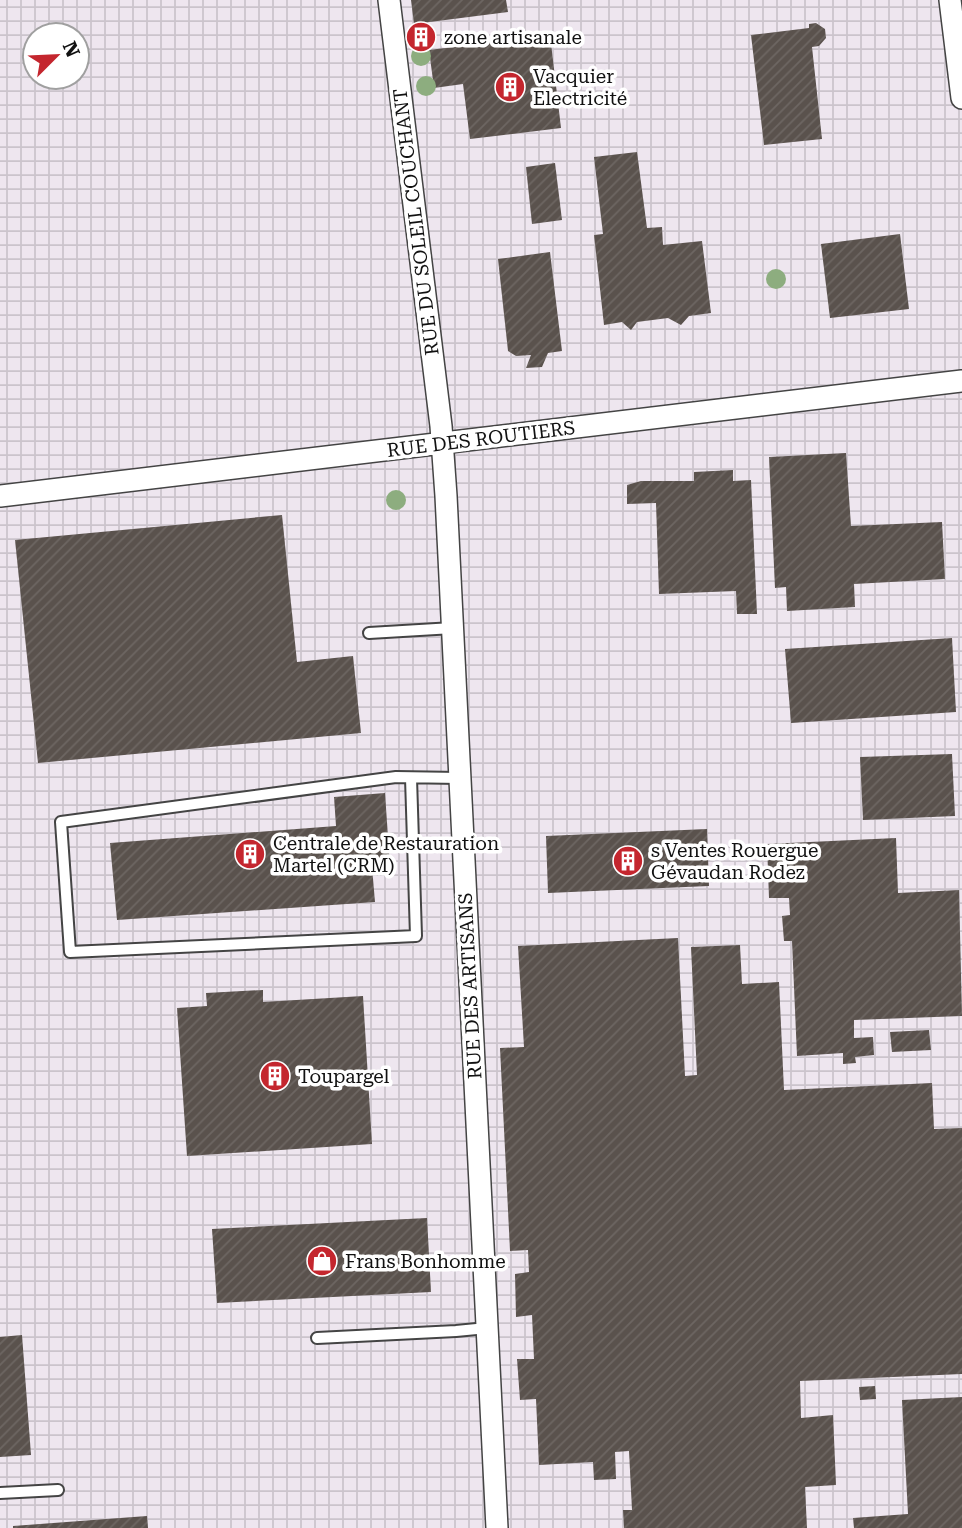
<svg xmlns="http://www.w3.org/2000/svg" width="962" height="1528" viewBox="0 0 962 1528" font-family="'Roboto Serif',serif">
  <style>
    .industrial { fill: url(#industrial-grid); fill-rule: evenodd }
    .building { fill: url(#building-hatch) }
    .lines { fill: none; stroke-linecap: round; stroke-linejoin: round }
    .lane-casing { stroke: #444; stroke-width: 14 }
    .street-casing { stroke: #444; stroke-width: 24 }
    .lane { stroke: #fff; stroke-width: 10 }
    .street { stroke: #fff; stroke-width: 21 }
    .tree { fill: #8dad7f }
    .labels { text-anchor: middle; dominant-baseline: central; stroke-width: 7; stroke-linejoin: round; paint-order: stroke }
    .poi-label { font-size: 19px; fill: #111; stroke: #fff; text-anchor: start }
    .street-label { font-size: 19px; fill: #111; stroke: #fff }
  </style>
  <defs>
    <pattern id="industrial-grid" width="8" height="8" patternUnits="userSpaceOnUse" patternTransform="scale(1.75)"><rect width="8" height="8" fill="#eee6ef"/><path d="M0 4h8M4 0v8" fill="none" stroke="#cbc4cc"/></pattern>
    <pattern id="building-hatch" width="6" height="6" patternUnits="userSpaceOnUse" patternTransform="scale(1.75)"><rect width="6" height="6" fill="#5a524d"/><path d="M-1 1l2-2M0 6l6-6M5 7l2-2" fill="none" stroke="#6d6662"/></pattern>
  </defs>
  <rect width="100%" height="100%" fill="#fffdf5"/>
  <!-- industrial -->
  <path class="industrial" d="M 0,0 L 962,0 L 962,1528 L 0,1528 ZM 35,35 L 77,35 L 77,77 L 35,77 Z"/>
  <!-- building -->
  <g class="building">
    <path d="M 411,0 L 506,0 L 508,12 L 414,24 Z"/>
    <path d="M 816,23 L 825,29 L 826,38 L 819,46 L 812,47 L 822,139 L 764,145 L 751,35 L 809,28 L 809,24 Z"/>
    <path d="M 425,32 L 427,47 L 418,48 L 416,33 Z"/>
    <path d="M 550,35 L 561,128 L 470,139 L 463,84 L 434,88 L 429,50 Z"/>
    <path d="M 637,152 L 647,228 L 662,227 L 663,245 L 702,241 L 711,313 L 689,316 L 681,325 L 668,318 L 637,322 L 631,330 L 622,322 L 604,325 L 594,235 L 603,234 L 594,157 Z"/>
    <path d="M 555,163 L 562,220 L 532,224 L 526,167 Z"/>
    <path d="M 900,234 L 909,309 L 830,318 L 821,244 Z"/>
    <path d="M 550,252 L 562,351 L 548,353 L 542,367 L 526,368 L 531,355 L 516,356 L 508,351 L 498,259 Z"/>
    <path d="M 846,453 L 851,526 L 942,522 L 945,579 L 854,584 L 855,607 L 787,611 L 786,587 L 775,588 L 769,457 Z"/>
    <path d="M 733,470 L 733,481 L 751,480 L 757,614 L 737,614 L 736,591 L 659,594 L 656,503 L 627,504 L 627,485 L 641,481 L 694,481 L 694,472 Z"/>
    <path d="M 282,515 L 297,662 L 353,656 L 361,733 L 38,763 L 15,540 Z"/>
    <path d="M 952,638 L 956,712 L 791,723 L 785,649 Z"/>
    <path d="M 952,754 L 955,816 L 863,820 L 860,757 Z"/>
    <path d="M 385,793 L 390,866 L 372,867 L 375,902 L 117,920 L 110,843 L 336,826 L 334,797 Z"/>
    <path d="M 707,829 L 709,886 L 548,893 L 546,836 Z"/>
    <path d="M 896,838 L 898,893 L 959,890 L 962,1016 L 854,1020 L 854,1038 L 873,1037 L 874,1055 L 855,1057 L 856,1063 L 843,1064 L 843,1053 L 797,1056 L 792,941 L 784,941 L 782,916 L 790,915 L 789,898 L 769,898 L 767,844 Z"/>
    <path d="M 678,938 L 685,1076 L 697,1075 L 691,947 L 740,945 L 742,984 L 779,982 L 784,1090 L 932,1083 L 934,1129 L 962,1128 L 962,1374 L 800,1381 L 801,1418 L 833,1415 L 836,1485 L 805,1487 L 807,1528 L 624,1528 L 623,1510 L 632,1510 L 629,1451 L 615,1452 L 616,1479 L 594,1480 L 593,1462 L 539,1465 L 536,1399 L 520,1400 L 517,1359 L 534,1359 L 532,1315 L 516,1317 L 515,1274 L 529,1272 L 528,1250 L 510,1251 L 500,1048 L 524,1047 L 518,946 Z"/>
    <path d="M 263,990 L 263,1002 L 363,996 L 372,1144 L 187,1156 L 177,1008 L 207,1006 L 206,993 Z"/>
    <path d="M 929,1030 L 931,1050 L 892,1052 L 890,1032 Z"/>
    <path d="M 427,1218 L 431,1292 L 217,1303 L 212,1229 Z"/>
    <path d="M 22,1335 L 31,1455 L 0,1457 L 0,1337 Z"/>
    <path d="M 875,1386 L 876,1399 L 860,1400 L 859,1387 Z"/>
    <path d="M 962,1397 L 962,1528 L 854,1528 L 853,1518 L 908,1514 L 902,1400 Z"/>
    <path d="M 147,1516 L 148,1528 L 13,1528 L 13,1526 Z"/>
  </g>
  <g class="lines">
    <!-- lane casing -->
    <g class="lane-casing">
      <g id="lane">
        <path d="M 369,633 L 453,628"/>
        <path d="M 411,778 L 416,936 L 70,952 L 61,822 L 396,777 L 460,778"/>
        <path d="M 317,1338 L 456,1331 L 487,1328"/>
        <path d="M 0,1493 L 58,1490"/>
      </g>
    </g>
    <!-- street casing -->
    <g class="street-casing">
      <g id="street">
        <path d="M 389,0 L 441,426 L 446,496 L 497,1528"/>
        <path d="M 950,0 L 962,98"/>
        <path d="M 0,496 L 962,381"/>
      </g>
    </g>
    <!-- lane -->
    <use href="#lane" class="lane"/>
    <!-- street -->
    <use href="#street" class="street"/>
  </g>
  <!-- trees -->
  <g class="tree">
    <circle cx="421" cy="56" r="10"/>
    <circle cx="426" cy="86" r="10"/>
    <circle cx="776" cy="279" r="10"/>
    <circle cx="396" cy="500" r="10"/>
  </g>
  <!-- icons -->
  <defs>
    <g id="building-disc" transform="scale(1.575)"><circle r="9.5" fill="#c4262e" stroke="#fff"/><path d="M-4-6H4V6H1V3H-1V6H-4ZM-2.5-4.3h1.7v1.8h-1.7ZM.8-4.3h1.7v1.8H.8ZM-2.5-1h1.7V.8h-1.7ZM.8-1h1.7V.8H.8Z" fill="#fff"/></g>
    <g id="shop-disc" transform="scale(1.575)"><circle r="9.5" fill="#c4262e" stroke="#fff"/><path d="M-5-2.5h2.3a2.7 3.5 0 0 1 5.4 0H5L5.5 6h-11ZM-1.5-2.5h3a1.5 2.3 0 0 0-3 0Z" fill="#fff"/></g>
  </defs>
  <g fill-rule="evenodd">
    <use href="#building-disc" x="421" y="37"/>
    <use href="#building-disc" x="510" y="87"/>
    <use href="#building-disc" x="250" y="854"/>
    <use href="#building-disc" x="628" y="861"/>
    <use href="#building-disc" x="275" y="1076"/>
    <use href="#shop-disc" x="322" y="1261"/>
  </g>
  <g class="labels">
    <!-- poi labels -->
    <g class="poi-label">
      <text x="444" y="37">zone artisanale</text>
      <text x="533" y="76">Vacquier<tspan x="533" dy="22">Electricité</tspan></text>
      <text x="273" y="843">Centrale de Restauration<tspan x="273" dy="22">Martel (CRM)</tspan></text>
      <text x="651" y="850">s Ventes Rouergue<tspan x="651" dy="22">Gévaudan Rodez</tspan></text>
      <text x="298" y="1076">Toupargel</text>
      <text x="345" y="1261">Frans Bonhomme</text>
    </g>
    <!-- street labels -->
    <g class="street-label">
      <text transform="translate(416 222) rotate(-97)">RUE DU SOLEIL COUCHANT</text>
      <text transform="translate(481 439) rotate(-7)">RUE DES ROUTIERS</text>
      <text transform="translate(470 986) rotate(-93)">RUE DES ARTISANS</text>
    </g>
  </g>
  <!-- north arrow -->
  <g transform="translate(56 56) rotate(66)"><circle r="33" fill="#ffffff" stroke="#a0a0a0" stroke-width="2"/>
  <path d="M0-5L12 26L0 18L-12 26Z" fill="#c4262e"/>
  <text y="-10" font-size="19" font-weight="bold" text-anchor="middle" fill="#111111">N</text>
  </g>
</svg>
